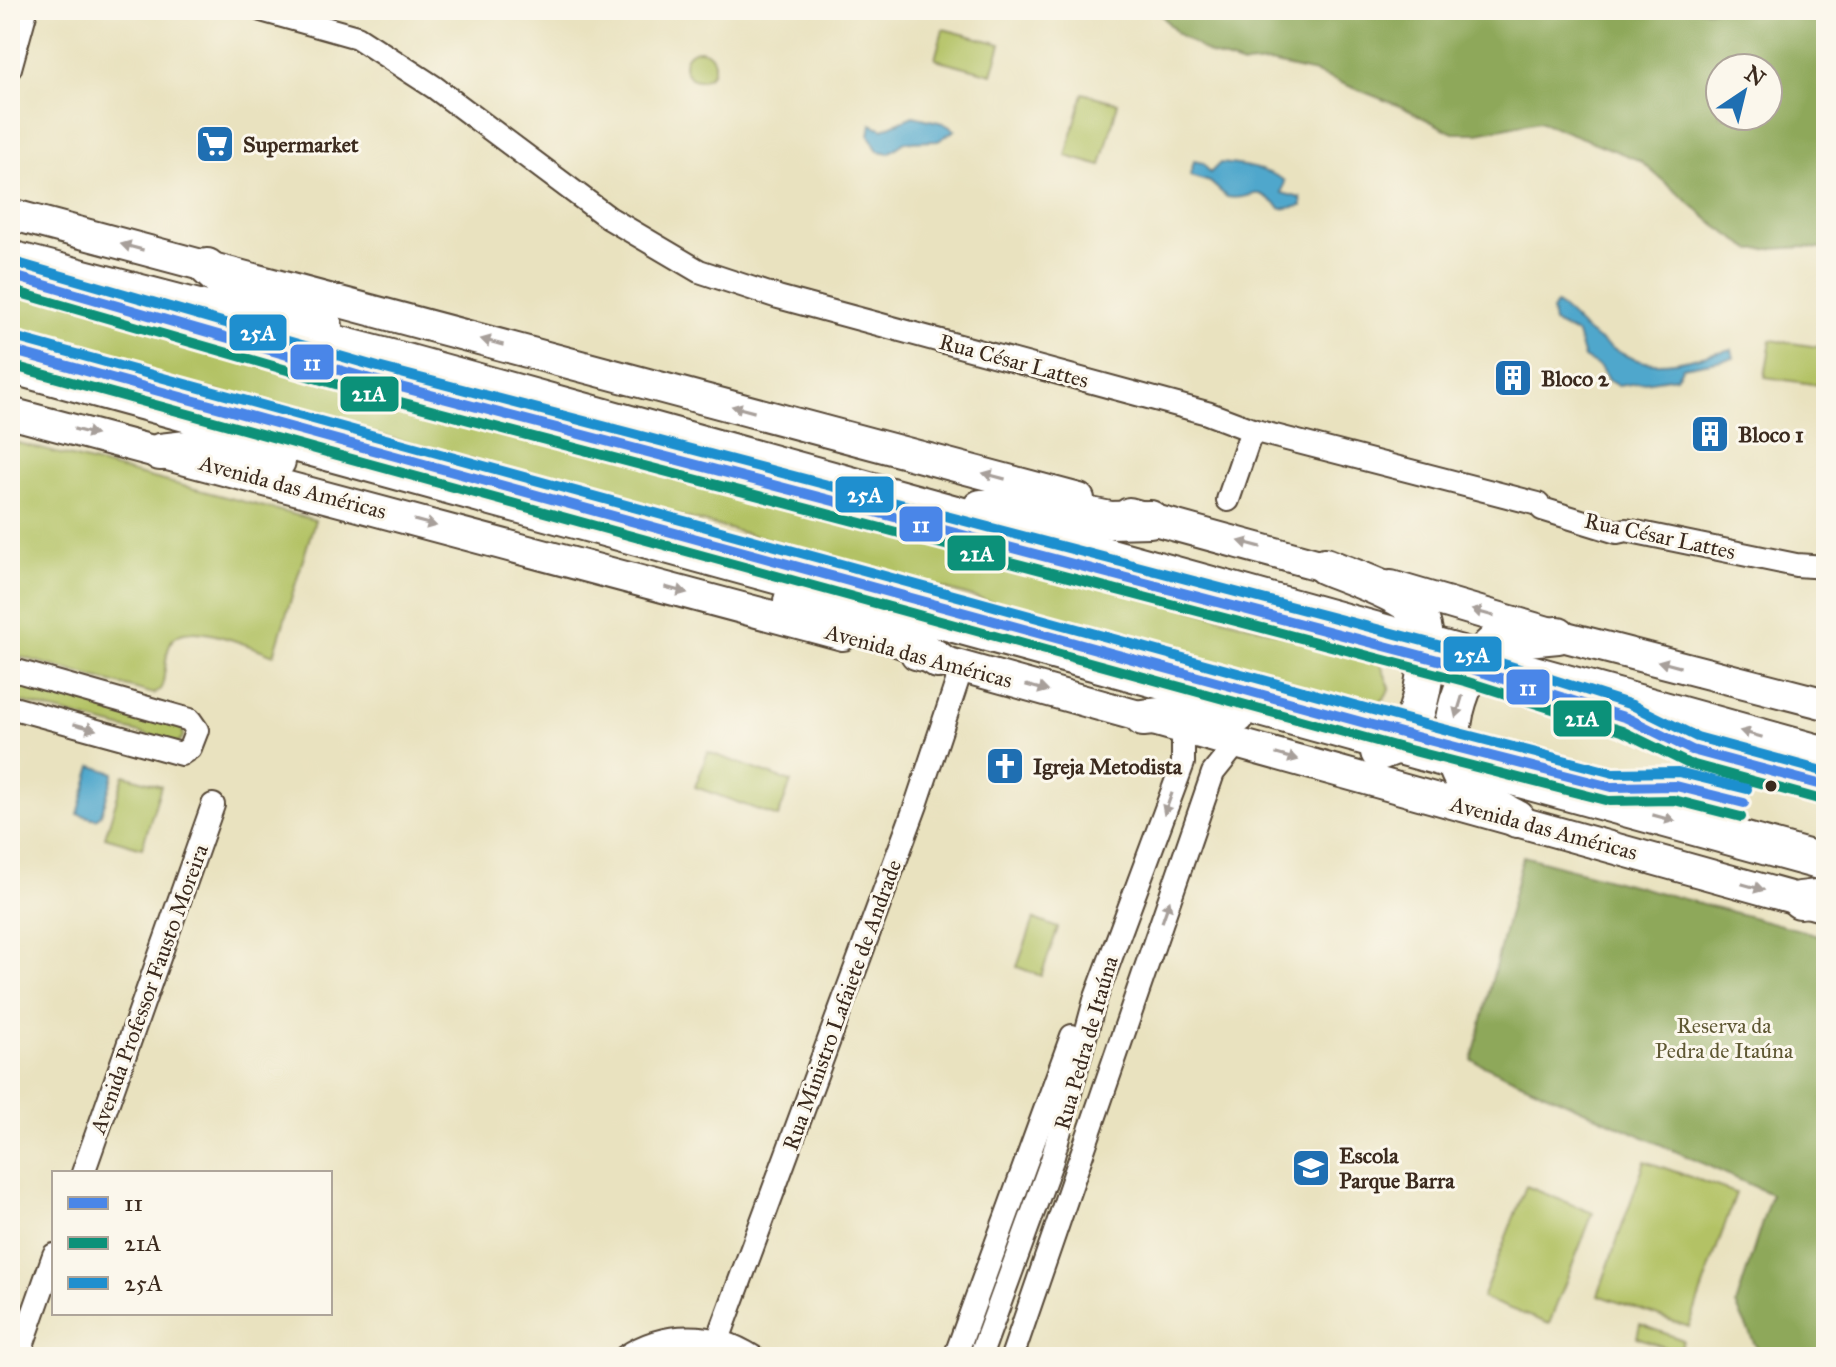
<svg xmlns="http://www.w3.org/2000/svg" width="1836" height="1367" viewBox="0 0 1836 1367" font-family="'IM FELL Great Primer',serif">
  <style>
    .green { fill: #b3c265; stroke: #777642; stroke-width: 2 }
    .forest { fill: #8ea85a; stroke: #64693c; stroke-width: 2; fill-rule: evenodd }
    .water { fill: #4fa7cc; stroke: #456875; stroke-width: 2 }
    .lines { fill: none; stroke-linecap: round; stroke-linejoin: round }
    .minor-casing { stroke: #554636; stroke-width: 26 }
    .secondary-casing { stroke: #554636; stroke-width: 34 }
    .trunk-casing { stroke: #554636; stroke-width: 40 }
    .minor { stroke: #fff; stroke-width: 22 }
    .secondary { stroke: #fff; stroke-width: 30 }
    .trunk { stroke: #fff; stroke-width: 36 }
    .bus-1-casing { stroke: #fbf7ec; stroke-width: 16 }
    .bus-2-casing { stroke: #fbf7ec; stroke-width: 16 }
    .bus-3-casing { stroke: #fbf7ec; stroke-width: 16 }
    .bus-1 { stroke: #4a86e8; stroke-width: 10 }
    .bus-2 { stroke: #0c9179; stroke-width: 10 }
    .bus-3 { stroke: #1f8fcf; stroke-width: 10 }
    .oneway { fill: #a79f9a }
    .bus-dot { fill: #3b2a1e; stroke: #fbf7ec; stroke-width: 3 }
    .labels { text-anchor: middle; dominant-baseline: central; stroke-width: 6; stroke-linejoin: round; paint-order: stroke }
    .poi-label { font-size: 22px; font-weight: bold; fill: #3b2a1e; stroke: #fbf7ec; text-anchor: start }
    .street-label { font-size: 22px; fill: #3b2a1e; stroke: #fbf7ec }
    .park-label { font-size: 22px; fill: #5f5833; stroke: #fbf7ec }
    .line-badge { stroke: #fbf7ec; stroke-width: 3 }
    .badge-label { font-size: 22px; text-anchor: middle; font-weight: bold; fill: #fff }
  </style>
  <rect width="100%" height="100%" fill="#fbf7ec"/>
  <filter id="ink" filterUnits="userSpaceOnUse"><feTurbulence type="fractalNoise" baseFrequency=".0125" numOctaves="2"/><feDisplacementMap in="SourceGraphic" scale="16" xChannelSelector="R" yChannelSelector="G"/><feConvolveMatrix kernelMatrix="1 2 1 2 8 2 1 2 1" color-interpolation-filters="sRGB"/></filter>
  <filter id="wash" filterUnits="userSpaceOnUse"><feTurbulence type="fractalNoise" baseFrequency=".006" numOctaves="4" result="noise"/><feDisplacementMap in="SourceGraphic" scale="32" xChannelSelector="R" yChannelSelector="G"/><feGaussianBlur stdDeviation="1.8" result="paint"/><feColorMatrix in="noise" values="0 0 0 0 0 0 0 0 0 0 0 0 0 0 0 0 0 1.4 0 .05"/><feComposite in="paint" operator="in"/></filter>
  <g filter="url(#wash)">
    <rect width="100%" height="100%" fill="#e9e2bf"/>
    <!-- green -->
    <g class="green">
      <path d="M 943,29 L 1001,44 L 992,74 L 935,59 Z"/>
      <circle cx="699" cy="65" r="15"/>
      <path d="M 1083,93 L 1118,103 L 1101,166 L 1066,156 Z"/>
      <path d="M 10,278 L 1380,662 L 1390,688 L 1384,699 L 1376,704 L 1318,694 L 770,540 L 10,336 Z"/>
      <path d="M 1771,340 L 1826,348 L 1826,386 L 1765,377 Z"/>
      <path d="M 10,441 L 315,520 L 274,655 C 251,647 183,615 170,644 C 165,656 165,675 162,688 L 154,694 L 10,654 Z"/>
      <path d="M 10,680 L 182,728 L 183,737 L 178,743 L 10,699 Z"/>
      <path d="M 708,752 L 791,782 L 778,817 L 695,787 Z"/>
      <path d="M 124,775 L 161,786 L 142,848 L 105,837 Z"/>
      <path d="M 1034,919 L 1058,928 L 1041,976 L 1017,967 Z"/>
      <path d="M 1645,1161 L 1736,1193 L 1689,1327 L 1598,1295 Z"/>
      <path d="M 1526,1186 L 1593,1213 L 1549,1324 L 1482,1298 Z"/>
      <path d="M 1640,1324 L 1683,1340 L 1680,1353 L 1637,1337 Z"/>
      <path d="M 680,1349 L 703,1349 L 727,1357 L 651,1357 Z"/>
    </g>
    <!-- forest -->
    <g class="forest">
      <path d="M 1157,10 L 1826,10 L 1826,250 L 1806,247 L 1752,250 L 1716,226 L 1639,160 L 1539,121 L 1478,133 L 1453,133 L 1402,107 L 1316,73 L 1270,63 L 1243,65 L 1210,54 L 1177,33 ZM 1720,68 L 1768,68 L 1768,116 L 1720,116 Z"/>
      <path d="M 1523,856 L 1826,937 L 1826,1357 L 1761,1357 L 1736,1305 L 1771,1194 L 1472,1060 Z"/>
    </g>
    <!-- water -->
    <g class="water">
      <path d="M 913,116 L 943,123 L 955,130 L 938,141 L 905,142 L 889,153 L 878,151 L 869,135 L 871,124 L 883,129 Z"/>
      <path d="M 1194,161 L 1203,163 L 1210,173 L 1220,163 C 1242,165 1266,168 1285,181 L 1282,193 L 1301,198 L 1302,206 L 1281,209 C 1251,180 1258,202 1227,197 L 1210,182 L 1190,176 Z"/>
      <path d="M 1556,304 C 1568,311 1577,324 1589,333 C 1649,377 1664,364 1732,349 L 1734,358 L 1683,367 L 1676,377 L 1618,386 L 1608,380 L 1600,367 L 1584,358 L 1577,334 L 1554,323 L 1552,311 Z"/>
      <path d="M 92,766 L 114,773 L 101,815 L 96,819 L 78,814 Z"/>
    </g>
  </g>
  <g filter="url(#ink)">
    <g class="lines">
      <!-- minor casing -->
      <g class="minor-casing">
        <g id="minor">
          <path d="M 261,10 L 357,37 L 434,87 L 609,218 L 699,271 L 778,297 L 1207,413 L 1252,430 L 1538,504 L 1542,509 L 1617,532 L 1626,530 L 1796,565 L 1826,567"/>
          <path d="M 10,68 L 26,10"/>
          <path d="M 1228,500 L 1252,430"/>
          <path d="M 10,669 L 190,720 L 197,730 L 190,748 L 181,754 L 10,707"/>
          <path d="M 83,1173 L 213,805"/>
          <path d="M 718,1340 L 916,805 L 962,667"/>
          <path d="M 18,1357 L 54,1255"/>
          <path d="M 625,1357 C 664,1331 713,1331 753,1357"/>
          <path d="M 955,1357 L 1072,1036"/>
          <path d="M 980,1357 L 1052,1160 L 1095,1000 L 1183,763 L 1183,729"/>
          <path d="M 1012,1357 L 1213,773 L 1237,743"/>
        </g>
      </g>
      <!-- secondary casing -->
      <g class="secondary-casing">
        <g id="secondary">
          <path d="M 10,214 L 1079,499"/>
          <path d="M 10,413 L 843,635"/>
          <path d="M 1129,513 L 1345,572"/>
          <path d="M 1391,586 L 1558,635 L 1826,704"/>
          <path d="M 916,654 L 1822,906"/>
        </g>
      </g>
      <!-- trunk casing -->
      <g class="trunk-casing">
        <g id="trunk">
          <path d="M 10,259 L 406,362 L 1826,755"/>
          <path d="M 207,267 L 225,284 L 275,300 L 324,326"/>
          <path d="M 10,365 L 1826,863"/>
          <path d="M 160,452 L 205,447 L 277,461"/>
          <path d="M 981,508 L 1046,507 L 1110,520 L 1150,519"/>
          <path d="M 1325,566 C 1348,576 1400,592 1415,610 C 1437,635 1423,726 1396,745 C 1392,748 1384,750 1379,752"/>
          <path d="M 792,601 L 911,643 L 938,660"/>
          <path d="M 1143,718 L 1180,714 L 1237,715"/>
          <path d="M 1517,819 C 1501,810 1482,802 1469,788 C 1434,749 1459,672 1496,641 L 1558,635"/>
          <path d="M 1800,900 L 1826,897"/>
        </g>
      </g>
      <!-- minor -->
      <use href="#minor" class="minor"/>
      <!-- secondary -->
      <use href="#secondary" class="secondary"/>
      <!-- trunk -->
      <use href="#trunk" class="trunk"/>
      <!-- bus-1 casing -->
      <g class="bus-1-casing">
        <g id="bus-1">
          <path d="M 10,275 L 374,380 L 1472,669 L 1627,718 L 1692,750 L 1826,786"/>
          <path d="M 10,350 L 1405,734 L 1611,787 L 1676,786 L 1744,803"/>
        </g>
      </g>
      <!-- bus-2 casing -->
      <g class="bus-2-casing">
        <g id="bus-2">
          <path d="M 10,290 L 370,394 L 1468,682 L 1622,731 L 1687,763 L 1822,800"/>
          <path d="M 10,365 L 1402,748 L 1609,801 L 1674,800 L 1741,817"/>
        </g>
      </g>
      <!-- bus-3 casing -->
      <g class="bus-3-casing">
        <g id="bus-3">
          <path d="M 14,262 L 378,367 L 1476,655 L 1632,705 L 1697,737 L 1826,772"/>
          <path d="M 14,337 L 1409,720 L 1613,773 L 1678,772 L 1747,789"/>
        </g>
      </g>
      <!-- bus-1 -->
      <use href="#bus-1" class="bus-1"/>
      <!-- bus-2 -->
      <use href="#bus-2" class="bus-2"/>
      <!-- bus-3 -->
      <use href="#bus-3" class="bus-3"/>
    </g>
    <!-- one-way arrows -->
    <defs><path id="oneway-solid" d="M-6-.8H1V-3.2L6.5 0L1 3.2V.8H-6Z" transform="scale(2)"/></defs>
    <g class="oneway">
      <use href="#oneway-solid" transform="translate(132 247) rotate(-165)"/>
      <use href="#oneway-solid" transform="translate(492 342) rotate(-165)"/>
      <use href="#oneway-solid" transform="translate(743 409) rotate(-165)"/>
      <use href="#oneway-solid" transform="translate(85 432) rotate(15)"/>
      <use href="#oneway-solid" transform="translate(994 476) rotate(-165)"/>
      <use href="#oneway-solid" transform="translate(425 523) rotate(15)"/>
      <use href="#oneway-solid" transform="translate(1250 544) rotate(-165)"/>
      <use href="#oneway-solid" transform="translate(676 590) rotate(15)"/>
      <use href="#oneway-solid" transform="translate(1483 613) rotate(-164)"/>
      <use href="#oneway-solid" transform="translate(1669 664) rotate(-165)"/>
      <use href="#oneway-solid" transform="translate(1037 688) rotate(16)"/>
      <use href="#oneway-solid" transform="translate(1459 707) rotate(107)"/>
      <use href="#oneway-solid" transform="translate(85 727) rotate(15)"/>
      <use href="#oneway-solid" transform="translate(1751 734) rotate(-164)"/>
      <use href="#oneway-solid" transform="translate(1287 757) rotate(16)"/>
      <use href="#oneway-solid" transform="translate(1168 804) rotate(110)"/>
      <use href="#oneway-solid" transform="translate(1664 818) rotate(15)"/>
      <use href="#oneway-solid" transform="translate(1753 887) rotate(16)"/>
      <use href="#oneway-solid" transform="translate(1166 911) rotate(-71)"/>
    </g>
  </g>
  <!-- icons -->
  <defs>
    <g id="supermarket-square" transform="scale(2)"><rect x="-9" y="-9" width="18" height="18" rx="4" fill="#1f6fb2" stroke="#fbf7ec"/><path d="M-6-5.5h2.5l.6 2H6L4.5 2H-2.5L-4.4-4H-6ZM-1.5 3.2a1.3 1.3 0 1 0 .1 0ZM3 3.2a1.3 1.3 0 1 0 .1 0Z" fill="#fff"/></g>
    <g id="building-square" transform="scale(2)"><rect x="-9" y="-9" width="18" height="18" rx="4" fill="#1f6fb2" stroke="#fbf7ec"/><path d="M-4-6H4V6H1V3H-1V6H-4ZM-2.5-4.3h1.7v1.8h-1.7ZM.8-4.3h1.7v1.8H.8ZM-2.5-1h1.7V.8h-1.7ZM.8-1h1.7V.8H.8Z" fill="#fff"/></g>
    <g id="church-square" transform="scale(2)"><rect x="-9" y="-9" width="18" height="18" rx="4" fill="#1f6fb2" stroke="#fbf7ec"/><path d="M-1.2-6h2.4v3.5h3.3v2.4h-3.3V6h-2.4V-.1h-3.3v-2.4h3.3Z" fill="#fff"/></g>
    <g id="school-square" transform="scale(2)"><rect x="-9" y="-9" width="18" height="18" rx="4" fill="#1f6fb2" stroke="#fbf7ec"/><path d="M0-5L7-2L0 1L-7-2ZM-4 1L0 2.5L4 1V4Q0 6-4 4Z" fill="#fff"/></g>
  </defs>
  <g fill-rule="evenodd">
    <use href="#supermarket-square" x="215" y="144"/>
    <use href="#building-square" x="1513" y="378"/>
    <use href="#building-square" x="1710" y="434"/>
    <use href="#church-square" x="1005" y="766"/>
    <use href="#school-square" x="1311" y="1168"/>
  </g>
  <!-- markers -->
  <circle class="bus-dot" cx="1771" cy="786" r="7"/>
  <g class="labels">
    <!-- poi labels -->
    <g class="poi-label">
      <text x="243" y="144">Supermarket</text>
      <text x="1541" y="378">Bloco 2</text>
      <text x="1738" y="434">Bloco 1</text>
      <text x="1033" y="766">Igreja Metodista</text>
      <text x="1339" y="1155">Escola<tspan x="1339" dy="25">Parque Barra</tspan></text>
    </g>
    <!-- street labels -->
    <g class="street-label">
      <text transform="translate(1014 361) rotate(15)">Rua César Lattes</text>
      <text transform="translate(293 487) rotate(15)">Avenida das Américas</text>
      <text transform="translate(1660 536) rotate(12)">Rua César Lattes</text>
      <text transform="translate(919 656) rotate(15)">Avenida das Américas</text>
      <text transform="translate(1544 828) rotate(15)">Avenida das Américas</text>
      <text transform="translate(149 989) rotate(-70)">Avenida Professor Fausto Moreira</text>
      <text transform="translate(842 1005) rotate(-70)">Rua Ministro Lafaiete de Andrade</text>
      <text transform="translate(1086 1043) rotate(-74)">Rua Pedra de Itaúna</text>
    </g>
    <!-- park labels -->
    <g class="park-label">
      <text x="1724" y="1025">Reserva da<tspan x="1724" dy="25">Pedra de Itaúna</tspan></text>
    </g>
  </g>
  <g class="line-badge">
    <rect x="228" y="313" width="60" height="39" rx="8" fill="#1f8fcf"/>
    <rect x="289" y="343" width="46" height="38" rx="8" fill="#4a86e8"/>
    <rect x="339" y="375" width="61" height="38" rx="8" fill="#0c9179"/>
    <rect x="834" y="475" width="61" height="39" rx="8" fill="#1f8fcf"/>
    <rect x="898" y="505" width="46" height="38" rx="8" fill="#4a86e8"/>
    <rect x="946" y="534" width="61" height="38" rx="8" fill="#0c9179"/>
    <rect x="1442" y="635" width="61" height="38" rx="8" fill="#1f8fcf"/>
    <rect x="1505" y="668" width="46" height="38" rx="8" fill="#4a86e8"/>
    <rect x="1552" y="699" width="61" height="39" rx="8" fill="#0c9179"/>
  </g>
  <g class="badge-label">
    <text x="258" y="340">25A</text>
    <text x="312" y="370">11</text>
    <text x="369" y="401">21A</text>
    <text x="865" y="502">25A</text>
    <text x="921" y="532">11</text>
    <text x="977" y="561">21A</text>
    <text x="1472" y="662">25A</text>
    <text x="1528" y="695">11</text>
    <text x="1582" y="726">21A</text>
  </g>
  <!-- margin -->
  <rect width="1836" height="1367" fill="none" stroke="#fbf7ec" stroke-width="40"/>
  <!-- legend -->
  <rect x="52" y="1171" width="280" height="144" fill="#fbf7ec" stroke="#aea59a" stroke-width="2"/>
  <rect x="68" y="1197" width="40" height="12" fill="#4a86e8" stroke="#aea59a" stroke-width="2"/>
  <text x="124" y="1211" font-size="24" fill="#3b2a1e">11</text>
  <rect x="68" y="1237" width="40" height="12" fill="#0c9179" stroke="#aea59a" stroke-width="2"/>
  <text x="124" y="1251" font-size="24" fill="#3b2a1e">21A</text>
  <rect x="68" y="1277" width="40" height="12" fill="#1f8fcf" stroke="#aea59a" stroke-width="2"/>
  <text x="124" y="1291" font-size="24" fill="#3b2a1e">25A</text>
  <!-- north arrow -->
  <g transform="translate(1744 92) rotate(35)"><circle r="38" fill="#fbf7ec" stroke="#aea59a" stroke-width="2"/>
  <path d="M0-6L14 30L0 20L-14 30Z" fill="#1f6fb2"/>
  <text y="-12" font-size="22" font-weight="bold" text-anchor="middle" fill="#3b2a1e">N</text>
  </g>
</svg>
